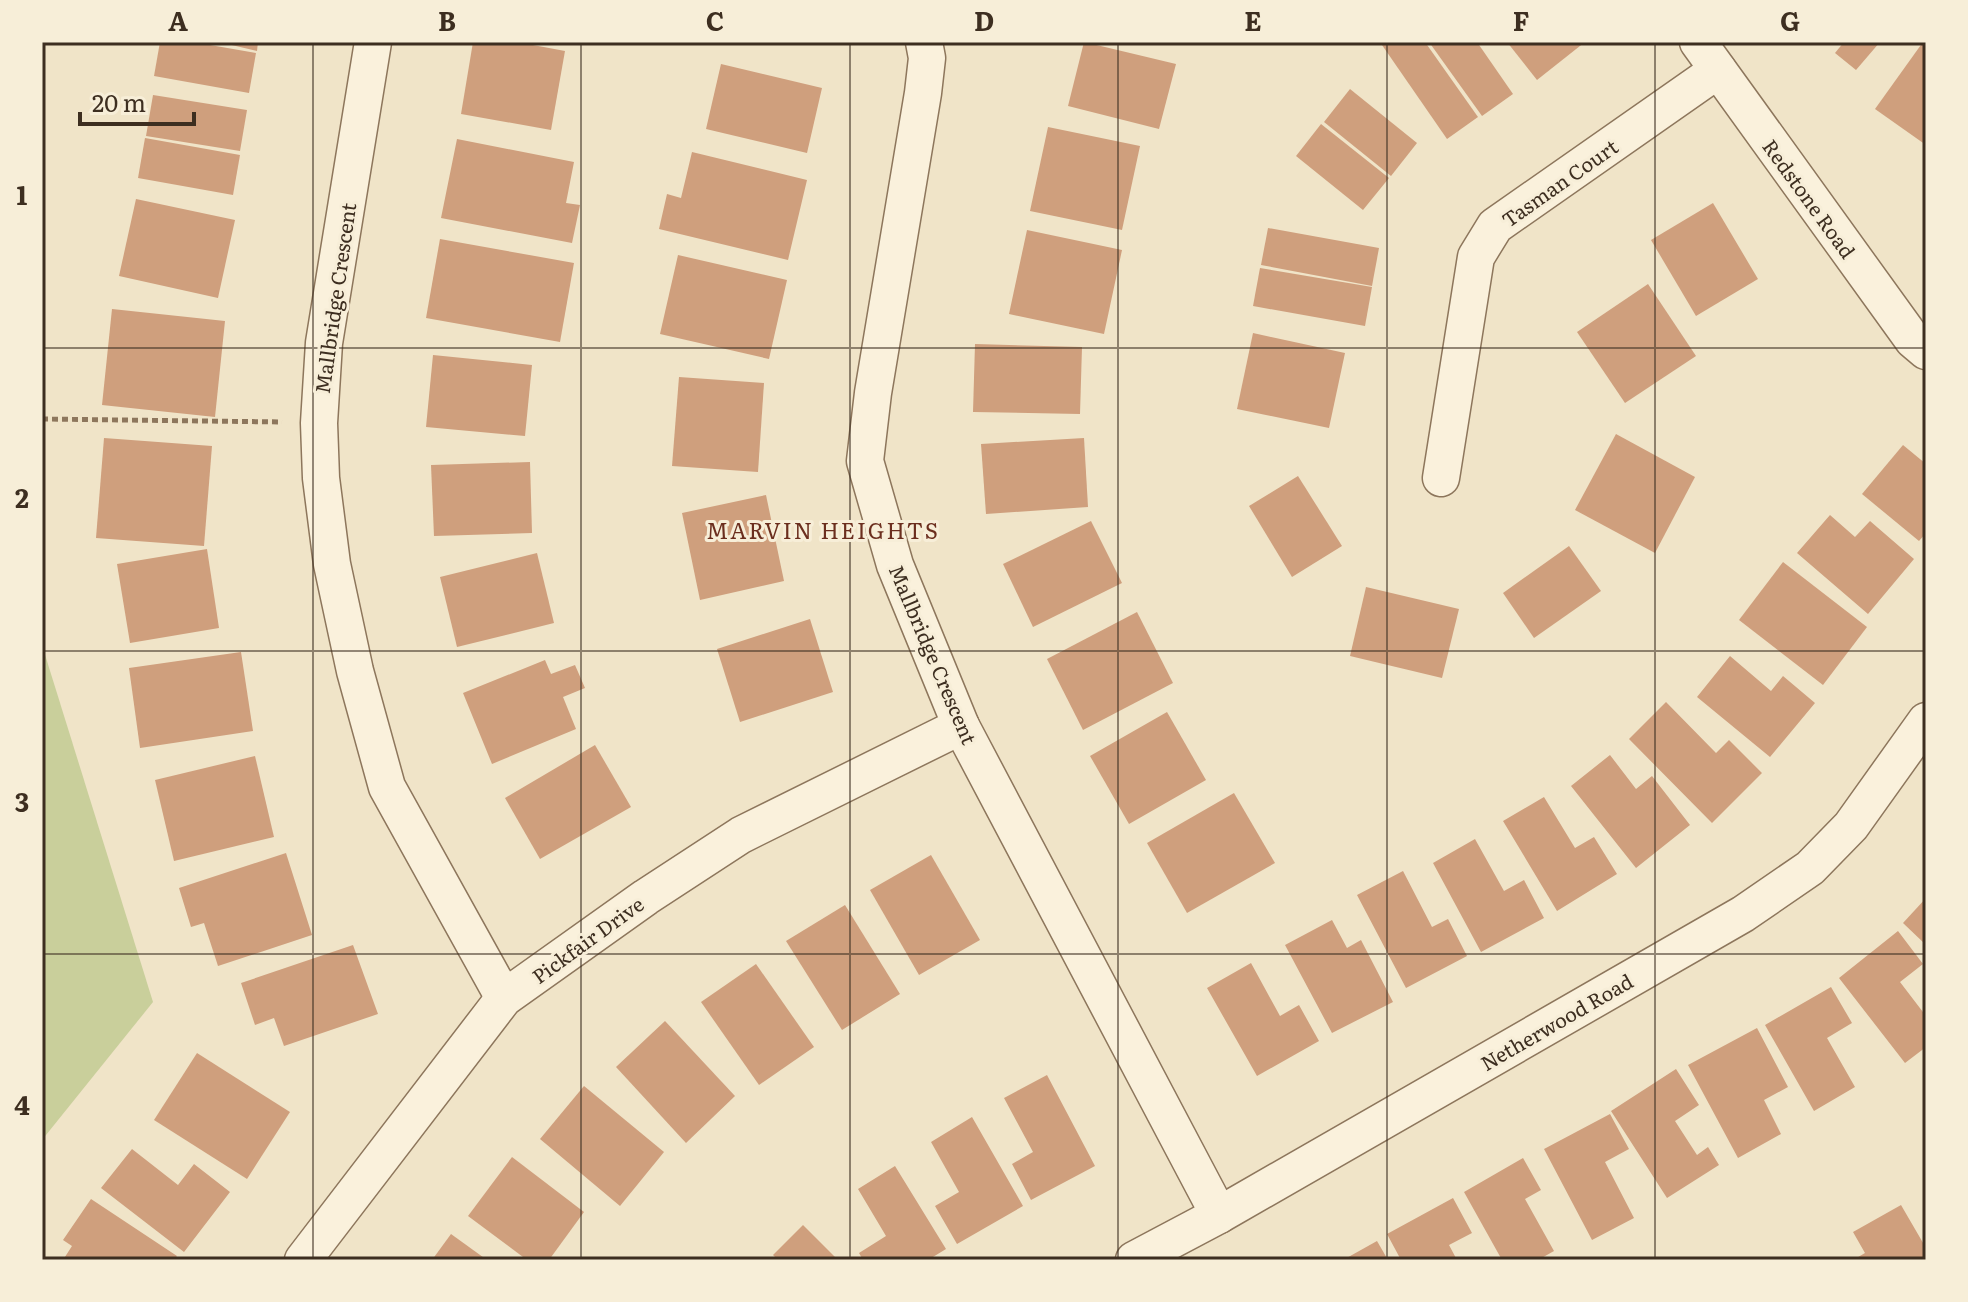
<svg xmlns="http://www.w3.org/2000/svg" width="1968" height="1302" viewBox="0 0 1968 1302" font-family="Literata,serif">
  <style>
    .green { fill: #c9cf9b }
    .building { fill: #cf9f7d }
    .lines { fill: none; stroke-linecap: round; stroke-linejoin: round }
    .minor-casing { stroke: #8d765c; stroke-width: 39 }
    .path { stroke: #8d765c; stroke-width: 5; stroke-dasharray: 6 4; stroke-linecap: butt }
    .minor { stroke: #faf1dc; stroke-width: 36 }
    .grid { fill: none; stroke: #3d2e20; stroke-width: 2; stroke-opacity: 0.55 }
    .labels { text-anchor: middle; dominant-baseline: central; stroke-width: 6; stroke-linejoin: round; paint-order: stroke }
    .street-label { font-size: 20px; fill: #3d2e20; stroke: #f7eed8 }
    .neighbourhood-label { font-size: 22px; letter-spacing: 2px; fill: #6b2e1e; stroke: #f7eed8 }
    .neatline { fill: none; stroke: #3d2e20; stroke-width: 3 }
    .grid-label { font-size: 26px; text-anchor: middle; font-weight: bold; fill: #3d2e20 }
  </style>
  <rect width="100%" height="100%" fill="#f0e4c8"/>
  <!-- green -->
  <path class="green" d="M 42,645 L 153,1002 L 42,1140 Z"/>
  <!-- building -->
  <g class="building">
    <path d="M 160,42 L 193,42 L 256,53 L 249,93 L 154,76 Z"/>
    <path d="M 219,42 L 258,42 L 257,51 Z"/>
    <path d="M 473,42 L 517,42 L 565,51 L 551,130 L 461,114 Z"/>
    <path d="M 1084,42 L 1176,64 L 1159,129 L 1068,106 Z"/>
    <path d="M 1386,42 L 1425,42 L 1478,117 L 1447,139 L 1382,45 Z"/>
    <path d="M 1429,42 L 1477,42 L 1513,94 L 1482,116 Z"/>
    <path d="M 1507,42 L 1585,42 L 1537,80 Z"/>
    <path d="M 1844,42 L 1880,42 L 1856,70 L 1835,53 Z"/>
    <path d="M 1923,42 L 1926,42 L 1926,145 L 1875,109 Z"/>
    <path d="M 721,64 L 822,88 L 807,153 L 706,129 Z"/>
    <path d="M 1350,89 L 1417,143 L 1391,176 L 1324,122 Z"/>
    <path d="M 153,95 L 247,110 L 240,151 L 146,136 Z"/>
    <path d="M 1321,124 L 1389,178 L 1363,210 L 1296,156 Z"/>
    <path d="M 1048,127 L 1140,146 L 1122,230 L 1030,211 Z"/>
    <path d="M 145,138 L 240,155 L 233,195 L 138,178 Z"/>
    <path d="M 457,139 L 574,162 L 566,203 L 580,205 L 572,243 L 441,218 Z"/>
    <path d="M 692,152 L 807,180 L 788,260 L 659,229 L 667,194 L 681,198 Z"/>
    <path d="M 136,199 L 235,220 L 218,298 L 119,276 Z"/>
    <path d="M 1713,203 L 1758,279 L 1696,316 L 1651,240 Z"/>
    <path d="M 1268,228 L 1379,248 L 1372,286 L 1261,265 Z"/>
    <path d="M 1027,230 L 1122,250 L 1104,334 L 1009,314 Z"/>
    <path d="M 440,239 L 574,263 L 560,342 L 426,318 Z"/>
    <path d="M 678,255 L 787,280 L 769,359 L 660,334 Z"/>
    <path d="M 1260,268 L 1372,287 L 1365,326 L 1253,306 Z"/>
    <path d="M 1648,284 L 1696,356 L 1625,403 L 1577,332 Z"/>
    <path d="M 112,309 L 225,321 L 215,417 L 102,405 Z"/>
    <path d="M 1253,333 L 1345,353 L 1329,428 L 1237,409 Z"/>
    <path d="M 975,344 L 1082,347 L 1080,414 L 973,412 Z"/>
    <path d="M 433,355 L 532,365 L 525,436 L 426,427 Z"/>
    <path d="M 679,377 L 764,383 L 758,472 L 672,466 Z"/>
    <path d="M 1616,434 L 1695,477 L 1655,553 L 1575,510 Z"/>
    <path d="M 104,438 L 212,446 L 204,546 L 96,538 Z"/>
    <path d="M 1084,438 L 1088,507 L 986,514 L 981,444 Z"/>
    <path d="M 1903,445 L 1926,464 L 1926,533 L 1919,541 L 1862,494 Z"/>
    <path d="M 530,462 L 532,533 L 434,536 L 431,465 Z"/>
    <path d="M 1298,476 L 1342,546 L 1292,577 L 1249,506 Z"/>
    <path d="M 766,495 L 784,581 L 700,600 L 682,513 Z"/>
    <path d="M 1830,515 L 1855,537 L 1870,521 L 1914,559 L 1868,614 L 1797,553 Z"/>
    <path d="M 1091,521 L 1122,583 L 1033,627 L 1003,564 Z"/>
    <path d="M 1569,546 L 1601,591 L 1534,638 L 1503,593 Z"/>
    <path d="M 207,549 L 219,628 L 130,643 L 117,564 Z"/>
    <path d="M 537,553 L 554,623 L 457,647 L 440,577 Z"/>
    <path d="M 1783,562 L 1867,627 L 1823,685 L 1739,620 Z"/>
    <path d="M 1366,587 L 1459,609 L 1442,678 L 1350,656 Z"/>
    <path d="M 1137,612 L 1173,683 L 1083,730 L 1047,659 Z"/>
    <path d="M 810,619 L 833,692 L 740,722 L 717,649 Z"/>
    <path d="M 241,652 L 253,731 L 140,748 L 129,668 Z"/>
    <path d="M 1730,656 L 1771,691 L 1783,676 L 1815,703 L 1770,757 L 1697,697 Z"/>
    <path d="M 545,660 L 551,674 L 575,665 L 585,688 L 563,697 L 576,729 L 492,764 L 463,693 Z"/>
    <path d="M 1666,702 L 1716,753 L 1729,740 L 1762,773 L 1712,823 L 1629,739 Z"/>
    <path d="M 1167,712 L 1206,780 L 1129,824 L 1090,756 Z"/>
    <path d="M 595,745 L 631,807 L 540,859 L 505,798 Z"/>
    <path d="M 1610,755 L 1636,789 L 1652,776 L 1690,825 L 1636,868 L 1571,786 Z"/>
    <path d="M 255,756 L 274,837 L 174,861 L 155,780 Z"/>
    <path d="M 1234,793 L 1275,863 L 1187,913 L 1147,843 Z"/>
    <path d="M 1544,797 L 1575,848 L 1594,837 L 1617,874 L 1557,911 L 1503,821 Z"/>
    <path d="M 1475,839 L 1504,891 L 1524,880 L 1544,918 L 1481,952 L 1433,863 Z"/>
    <path d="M 286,853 L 312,935 L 218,966 L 204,923 L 191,927 L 179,888 Z"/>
    <path d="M 931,855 L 980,940 L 919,975 L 870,890 Z"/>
    <path d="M 1403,871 L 1432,927 L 1448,919 L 1467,956 L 1406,988 L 1357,895 Z"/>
    <path d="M 1926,898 L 1926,945 L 1903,923 Z"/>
    <path d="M 845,905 L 900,994 L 842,1030 L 786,941 Z"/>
    <path d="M 1332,920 L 1347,948 L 1361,940 L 1393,1002 L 1332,1033 L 1285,945 Z"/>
    <path d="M 1898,931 L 1923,964 L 1900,982 L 1926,1016 L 1926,1047 L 1905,1063 L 1839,978 Z"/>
    <path d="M 353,945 L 378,1014 L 284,1046 L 274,1018 L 255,1025 L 241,983 Z"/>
    <path d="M 1251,963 L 1280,1016 L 1299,1005 L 1319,1041 L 1257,1076 L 1207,988 Z"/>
    <path d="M 756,964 L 814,1047 L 759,1085 L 701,1002 Z"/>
    <path d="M 1831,987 L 1852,1023 L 1827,1038 L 1855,1087 L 1814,1111 L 1765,1025 Z"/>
    <path d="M 665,1021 L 735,1096 L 686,1143 L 616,1067 Z"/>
    <path d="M 1757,1028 L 1788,1087 L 1764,1100 L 1781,1134 L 1738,1158 L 1688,1065 Z"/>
    <path d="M 197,1053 L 290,1112 L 247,1179 L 154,1120 Z"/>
    <path d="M 1676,1069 L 1699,1105 L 1675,1121 L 1697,1155 L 1708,1147 L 1719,1165 L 1667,1198 L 1611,1111 Z"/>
    <path d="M 1047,1075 L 1095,1166 L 1031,1200 L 1012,1164 L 1033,1152 L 1004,1098 Z"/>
    <path d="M 584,1086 L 664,1152 L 620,1206 L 540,1139 Z"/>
    <path d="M 1610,1114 L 1629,1149 L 1605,1162 L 1634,1218 L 1592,1240 L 1544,1149 Z"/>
    <path d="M 972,1117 L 1023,1206 L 957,1244 L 935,1206 L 959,1192 L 931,1142 Z"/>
    <path d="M 132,1149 L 178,1185 L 194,1164 L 230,1192 L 184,1252 L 101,1188 Z"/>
    <path d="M 512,1157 L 584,1212 L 549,1260 L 527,1260 L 468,1216 Z"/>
    <path d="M 1523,1158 L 1541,1190 L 1525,1199 L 1554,1251 L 1538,1260 L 1502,1260 L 1464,1192 Z"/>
    <path d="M 895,1166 L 946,1249 L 928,1260 L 863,1260 L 859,1253 L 886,1236 L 858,1189 Z"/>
    <path d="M 1453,1198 L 1472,1233 L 1449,1245 L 1457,1260 L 1401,1260 L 1387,1234 Z"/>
    <path d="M 91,1199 L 177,1256 L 174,1260 L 63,1260 L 72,1246 L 63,1240 Z"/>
    <path d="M 1901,1205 L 1926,1248 L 1926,1260 L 1853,1260 L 1865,1253 L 1853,1232 Z"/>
    <path d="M 803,1225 L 838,1260 L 778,1260 L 773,1255 Z"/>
    <path d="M 451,1234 L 487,1260 L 432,1260 Z"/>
    <path d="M 1377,1241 L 1388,1260 L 1343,1260 Z"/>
  </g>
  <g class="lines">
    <!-- minor casing -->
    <g class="minor-casing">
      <g id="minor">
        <path d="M 373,42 L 324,343 L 319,423 L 321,478 L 332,564 L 355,671 L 387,787 L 504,998"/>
        <path d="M 924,42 L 927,58 L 923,93 L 873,393 L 865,461 L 895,565 L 961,726 L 1219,1215"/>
        <path d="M 1698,42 L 1913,340 L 1926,351"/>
        <path d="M 1441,478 L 1476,257 L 1495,226 L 1718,70"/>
        <path d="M 303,1260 L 504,998 L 646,897 L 741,835 L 961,726"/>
        <path d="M 1134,1260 L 1219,1215 L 1743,914 L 1810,868 L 1851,826 L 1926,721"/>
      </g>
    </g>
    <!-- path -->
    <path class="path" d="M 42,419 L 282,422"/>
    <!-- minor -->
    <use href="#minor" class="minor"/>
  </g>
  <!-- grid -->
  <path class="grid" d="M 313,42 L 313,1260M 581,42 L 581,1260M 850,42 L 850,1260M 1118,42 L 1118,1260M 1387,42 L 1387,1260M 1655,42 L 1655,1260M 42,348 L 1926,348M 42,651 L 1926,651M 42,954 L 1926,954"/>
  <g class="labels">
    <!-- street labels -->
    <g class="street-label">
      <text transform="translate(1559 182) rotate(-35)">Tasman Court</text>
      <text transform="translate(1810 198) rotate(54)">Redstone Road</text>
      <text transform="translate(334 298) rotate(-82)">Mallbridge Crescent</text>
      <text transform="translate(934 654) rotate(67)">Mallbridge Crescent</text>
      <text transform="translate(587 939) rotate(-36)">Pickfair Drive</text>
      <text transform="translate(1556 1021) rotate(-30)">Netherwood Road</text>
    </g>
    <!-- neighbourhood labels -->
    <g class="neighbourhood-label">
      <text x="823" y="529">MARVIN HEIGHTS</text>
    </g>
  </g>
  <!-- border -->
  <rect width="1968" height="1302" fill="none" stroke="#f7eed8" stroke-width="88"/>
  <!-- scale -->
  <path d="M80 112v12h114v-12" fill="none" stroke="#3d2e20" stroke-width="4"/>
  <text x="92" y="112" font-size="24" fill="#3d2e20" stroke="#f7eed8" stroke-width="6" paint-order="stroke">20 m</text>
  <rect x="44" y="44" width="1880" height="1214" class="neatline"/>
  <g class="grid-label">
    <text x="178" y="31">A</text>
    <text x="447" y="31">B</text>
    <text x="715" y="31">C</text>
    <text x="984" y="31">D</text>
    <text x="1253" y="31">E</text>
    <text x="1521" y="31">F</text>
    <text x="1790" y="31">G</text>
    <text x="22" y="205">1</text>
    <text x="22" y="508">2</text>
    <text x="22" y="812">3</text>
    <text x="22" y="1115">4</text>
  </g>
</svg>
